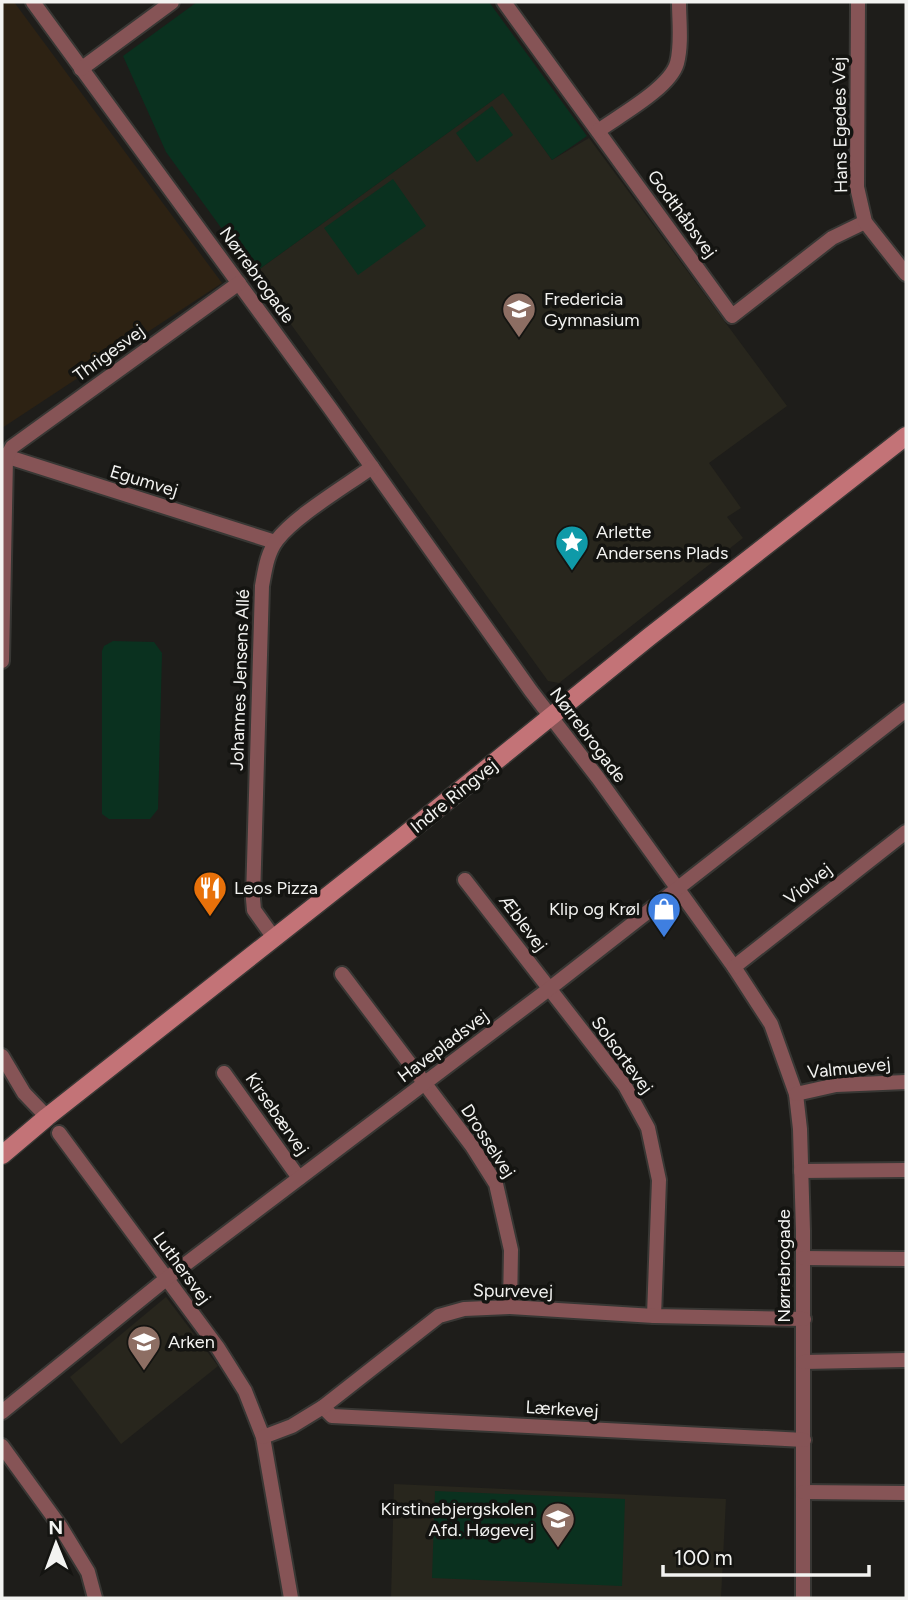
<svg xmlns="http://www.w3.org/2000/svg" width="908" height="1600" viewBox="0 0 908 1600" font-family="Figtree,sans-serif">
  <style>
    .industrial { fill: #2d2213 }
    .built { fill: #28261d }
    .green { fill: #0a311f }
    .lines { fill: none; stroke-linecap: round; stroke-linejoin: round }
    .street-casing { stroke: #383734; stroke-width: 18 }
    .secondary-casing { stroke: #383734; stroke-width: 21 }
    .street { stroke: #865456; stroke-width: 14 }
    .secondary { stroke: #c37377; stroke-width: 18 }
    .labels { text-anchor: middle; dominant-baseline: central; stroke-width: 7; stroke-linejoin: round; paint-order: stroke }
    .street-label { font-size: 18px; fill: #f3f3f1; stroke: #141411 }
    .poi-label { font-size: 18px; fill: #f3f3f1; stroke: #141411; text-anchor: start }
  </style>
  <rect width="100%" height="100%" fill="#1e1d1a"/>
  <!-- industrial -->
  <path class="industrial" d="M 2,2 L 14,2 L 222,283 L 2,428 Z"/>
  <!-- built -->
  <g class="built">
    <path d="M 504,92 L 552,160 L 589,138 L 787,406 L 709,463 L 741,508 L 727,517 L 743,538 L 559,683 L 548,681 L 254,273 Z"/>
    <path d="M 166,1297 L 218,1366 L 121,1444 L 70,1377 Z"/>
    <path d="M 394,1484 L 726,1499 L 721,1598 L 391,1598 Z"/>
  </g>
  <!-- green -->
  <g class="green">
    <path d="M 197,2 L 489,2 L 587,136 L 552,160 L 503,93 L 254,273 L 166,152 L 123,56 Z"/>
    <path d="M 492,106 L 513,135 L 477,162 L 456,133 Z"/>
    <path d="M 393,179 L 426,226 L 358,275 L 324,228 Z"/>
    <path d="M 113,641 L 154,642 L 162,653 L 158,809 L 150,819 L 109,819 L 102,814 L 102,651 L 104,646 Z"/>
    <path d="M 435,1491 L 625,1499 L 622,1586 L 432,1578 Z"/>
  </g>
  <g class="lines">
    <!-- street casing -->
    <g class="street-casing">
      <g id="street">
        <path d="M 33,2 L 330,408 L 531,691 L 598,778 L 734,967 L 771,1024 L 796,1094 L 800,1129 L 803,1231 L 803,1598"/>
        <path d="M 504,2 L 732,316 L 832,238 L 865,222"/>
        <path d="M 858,2 L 857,187 L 865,222 L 906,274"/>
        <path d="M 81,69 L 172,2"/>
        <path d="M 598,131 C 620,115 670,88 677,63 C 682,44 679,21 679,2"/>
        <path d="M 2,455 L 275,542"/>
        <path d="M 2,661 L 6,458 L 12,447 L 239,283"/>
        <path d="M 465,880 L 625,1086 L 648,1128 L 659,1180 L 654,1316"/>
        <path d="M 274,938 L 254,910 L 253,899 L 262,586 C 265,570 267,553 277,540 C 295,516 346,486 372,467"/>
        <path d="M 734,967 L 906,832"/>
        <path d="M 342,974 L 472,1146 L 496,1184 L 511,1250 L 510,1307"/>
        <path d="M 2,1056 L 24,1093 L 47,1117"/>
        <path d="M 224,1073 L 299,1178"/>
        <path d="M 796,1094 L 836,1085 L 906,1082"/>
        <path d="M 59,1133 L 218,1348 L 245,1391 L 263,1437 L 291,1598"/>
        <path d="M 801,1171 L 906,1170"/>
        <path d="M 803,1258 L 906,1259"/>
        <path d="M 803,1362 L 906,1360"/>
        <path d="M 323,1407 L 332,1416 L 804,1440"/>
        <path d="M 2,1412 L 166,1279 L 549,989 L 906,710"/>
        <path d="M 263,1437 L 292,1426 L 323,1407 L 439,1316 L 464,1309 L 510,1307 L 654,1316 L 804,1319"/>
        <path d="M 2,1446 L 60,1526 L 88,1572 L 95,1598"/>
        <path d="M 803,1492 L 906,1493"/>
      </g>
    </g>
    <!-- secondary casing -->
    <g class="secondary-casing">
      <path id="secondary" d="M 2,1155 L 47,1117 L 401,838 L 649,637 L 906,436"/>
    </g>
    <!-- street -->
    <use href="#street" class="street"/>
    <!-- secondary -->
    <use href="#secondary" class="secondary"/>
  </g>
  <!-- icons -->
  <defs>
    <g id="school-pin" transform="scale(1.75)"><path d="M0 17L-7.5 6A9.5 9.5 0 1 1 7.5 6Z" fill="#8d6e63" stroke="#141411"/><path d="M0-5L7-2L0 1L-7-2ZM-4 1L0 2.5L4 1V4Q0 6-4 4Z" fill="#fff"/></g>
    <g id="sight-pin" transform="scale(1.75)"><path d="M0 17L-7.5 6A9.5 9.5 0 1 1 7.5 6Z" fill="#0f9aa8" stroke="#141411"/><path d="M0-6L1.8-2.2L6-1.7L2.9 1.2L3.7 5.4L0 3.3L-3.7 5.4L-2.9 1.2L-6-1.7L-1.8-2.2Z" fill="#fff"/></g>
    <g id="restaurant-pin" transform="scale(1.75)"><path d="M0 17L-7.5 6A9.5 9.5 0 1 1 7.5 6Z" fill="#e8710a" stroke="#141411"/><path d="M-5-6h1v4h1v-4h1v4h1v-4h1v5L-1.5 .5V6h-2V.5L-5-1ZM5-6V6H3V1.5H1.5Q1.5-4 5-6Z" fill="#fff"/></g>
    <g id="shop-pin" transform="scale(1.75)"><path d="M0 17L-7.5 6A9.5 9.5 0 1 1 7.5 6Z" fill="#3f7fe0" stroke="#141411"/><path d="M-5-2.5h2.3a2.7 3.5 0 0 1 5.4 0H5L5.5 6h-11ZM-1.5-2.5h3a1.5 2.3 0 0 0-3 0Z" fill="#fff"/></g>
  </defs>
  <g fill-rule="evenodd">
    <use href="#school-pin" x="519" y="309"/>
    <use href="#sight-pin" x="572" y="542"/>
    <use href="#restaurant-pin" x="210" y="888"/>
    <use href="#shop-pin" x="664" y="909"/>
    <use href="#school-pin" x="144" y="1342"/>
    <use href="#school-pin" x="558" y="1519"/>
  </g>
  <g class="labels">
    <!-- street labels -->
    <g class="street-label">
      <text transform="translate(840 125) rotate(-91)">Hans Egedes Vej</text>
      <text transform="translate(682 214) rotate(54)">Godthåbsvej</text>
      <text transform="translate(257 275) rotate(54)">Nørrebrogade</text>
      <text transform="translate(109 353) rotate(-36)">Thrigesvej</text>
      <text transform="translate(144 481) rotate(17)">Egumvej</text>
      <text transform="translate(240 680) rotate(-88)">Johannes Jensens Allé</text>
      <text transform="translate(588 735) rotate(53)">Nørrebrogade</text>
      <text transform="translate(454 796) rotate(-39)">Indre Ringvej</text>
      <text transform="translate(808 884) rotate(-38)">Violvej</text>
      <text transform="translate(523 923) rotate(53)">Æblevej</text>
      <text transform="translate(443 1046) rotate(-37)">Havepladsvej</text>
      <text transform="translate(622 1055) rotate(54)">Solsortevej</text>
      <text transform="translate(849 1068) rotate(-6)">Valmuevej</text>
      <text transform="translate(277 1114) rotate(55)">Kirsebærvej</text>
      <text transform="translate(488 1141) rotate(57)">Drosselvej</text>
      <text transform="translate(784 1266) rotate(-90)">Nørrebrogade</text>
      <text transform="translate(182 1268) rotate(54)">Luthersvej</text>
      <text transform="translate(513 1291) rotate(1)">Spurvevej</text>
      <text transform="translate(562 1409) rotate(3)">Lærkevej</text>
    </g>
    <!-- poi labels -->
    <g class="poi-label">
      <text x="544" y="299">Fredericia<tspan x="544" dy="21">Gymnasium</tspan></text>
      <text x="596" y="532">Arlette<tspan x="596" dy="21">Andersens Plads</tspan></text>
      <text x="234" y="888">Leos Pizza</text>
      <text x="640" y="909" text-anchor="end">Klip og Krøl</text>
      <text x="168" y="1342">Arken</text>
      <text x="534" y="1509" text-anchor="end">Kirstinebjergskolen<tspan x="534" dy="21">Afd. Høgevej</tspan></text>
    </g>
  </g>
  <!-- border -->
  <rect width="908" height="1600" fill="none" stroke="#f3f3f1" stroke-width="7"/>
  <!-- north arrow -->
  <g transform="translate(56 1544) rotate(359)" stroke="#141411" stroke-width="5" paint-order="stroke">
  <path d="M0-5L12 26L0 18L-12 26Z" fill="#f3f3f1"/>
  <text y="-10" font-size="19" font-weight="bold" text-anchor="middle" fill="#f3f3f1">N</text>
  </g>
  <!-- scale -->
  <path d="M663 1565v10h206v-10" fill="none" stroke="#f3f3f1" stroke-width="3.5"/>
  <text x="674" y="1565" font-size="21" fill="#f3f3f1" stroke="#141411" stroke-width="5" paint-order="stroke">100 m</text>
</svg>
